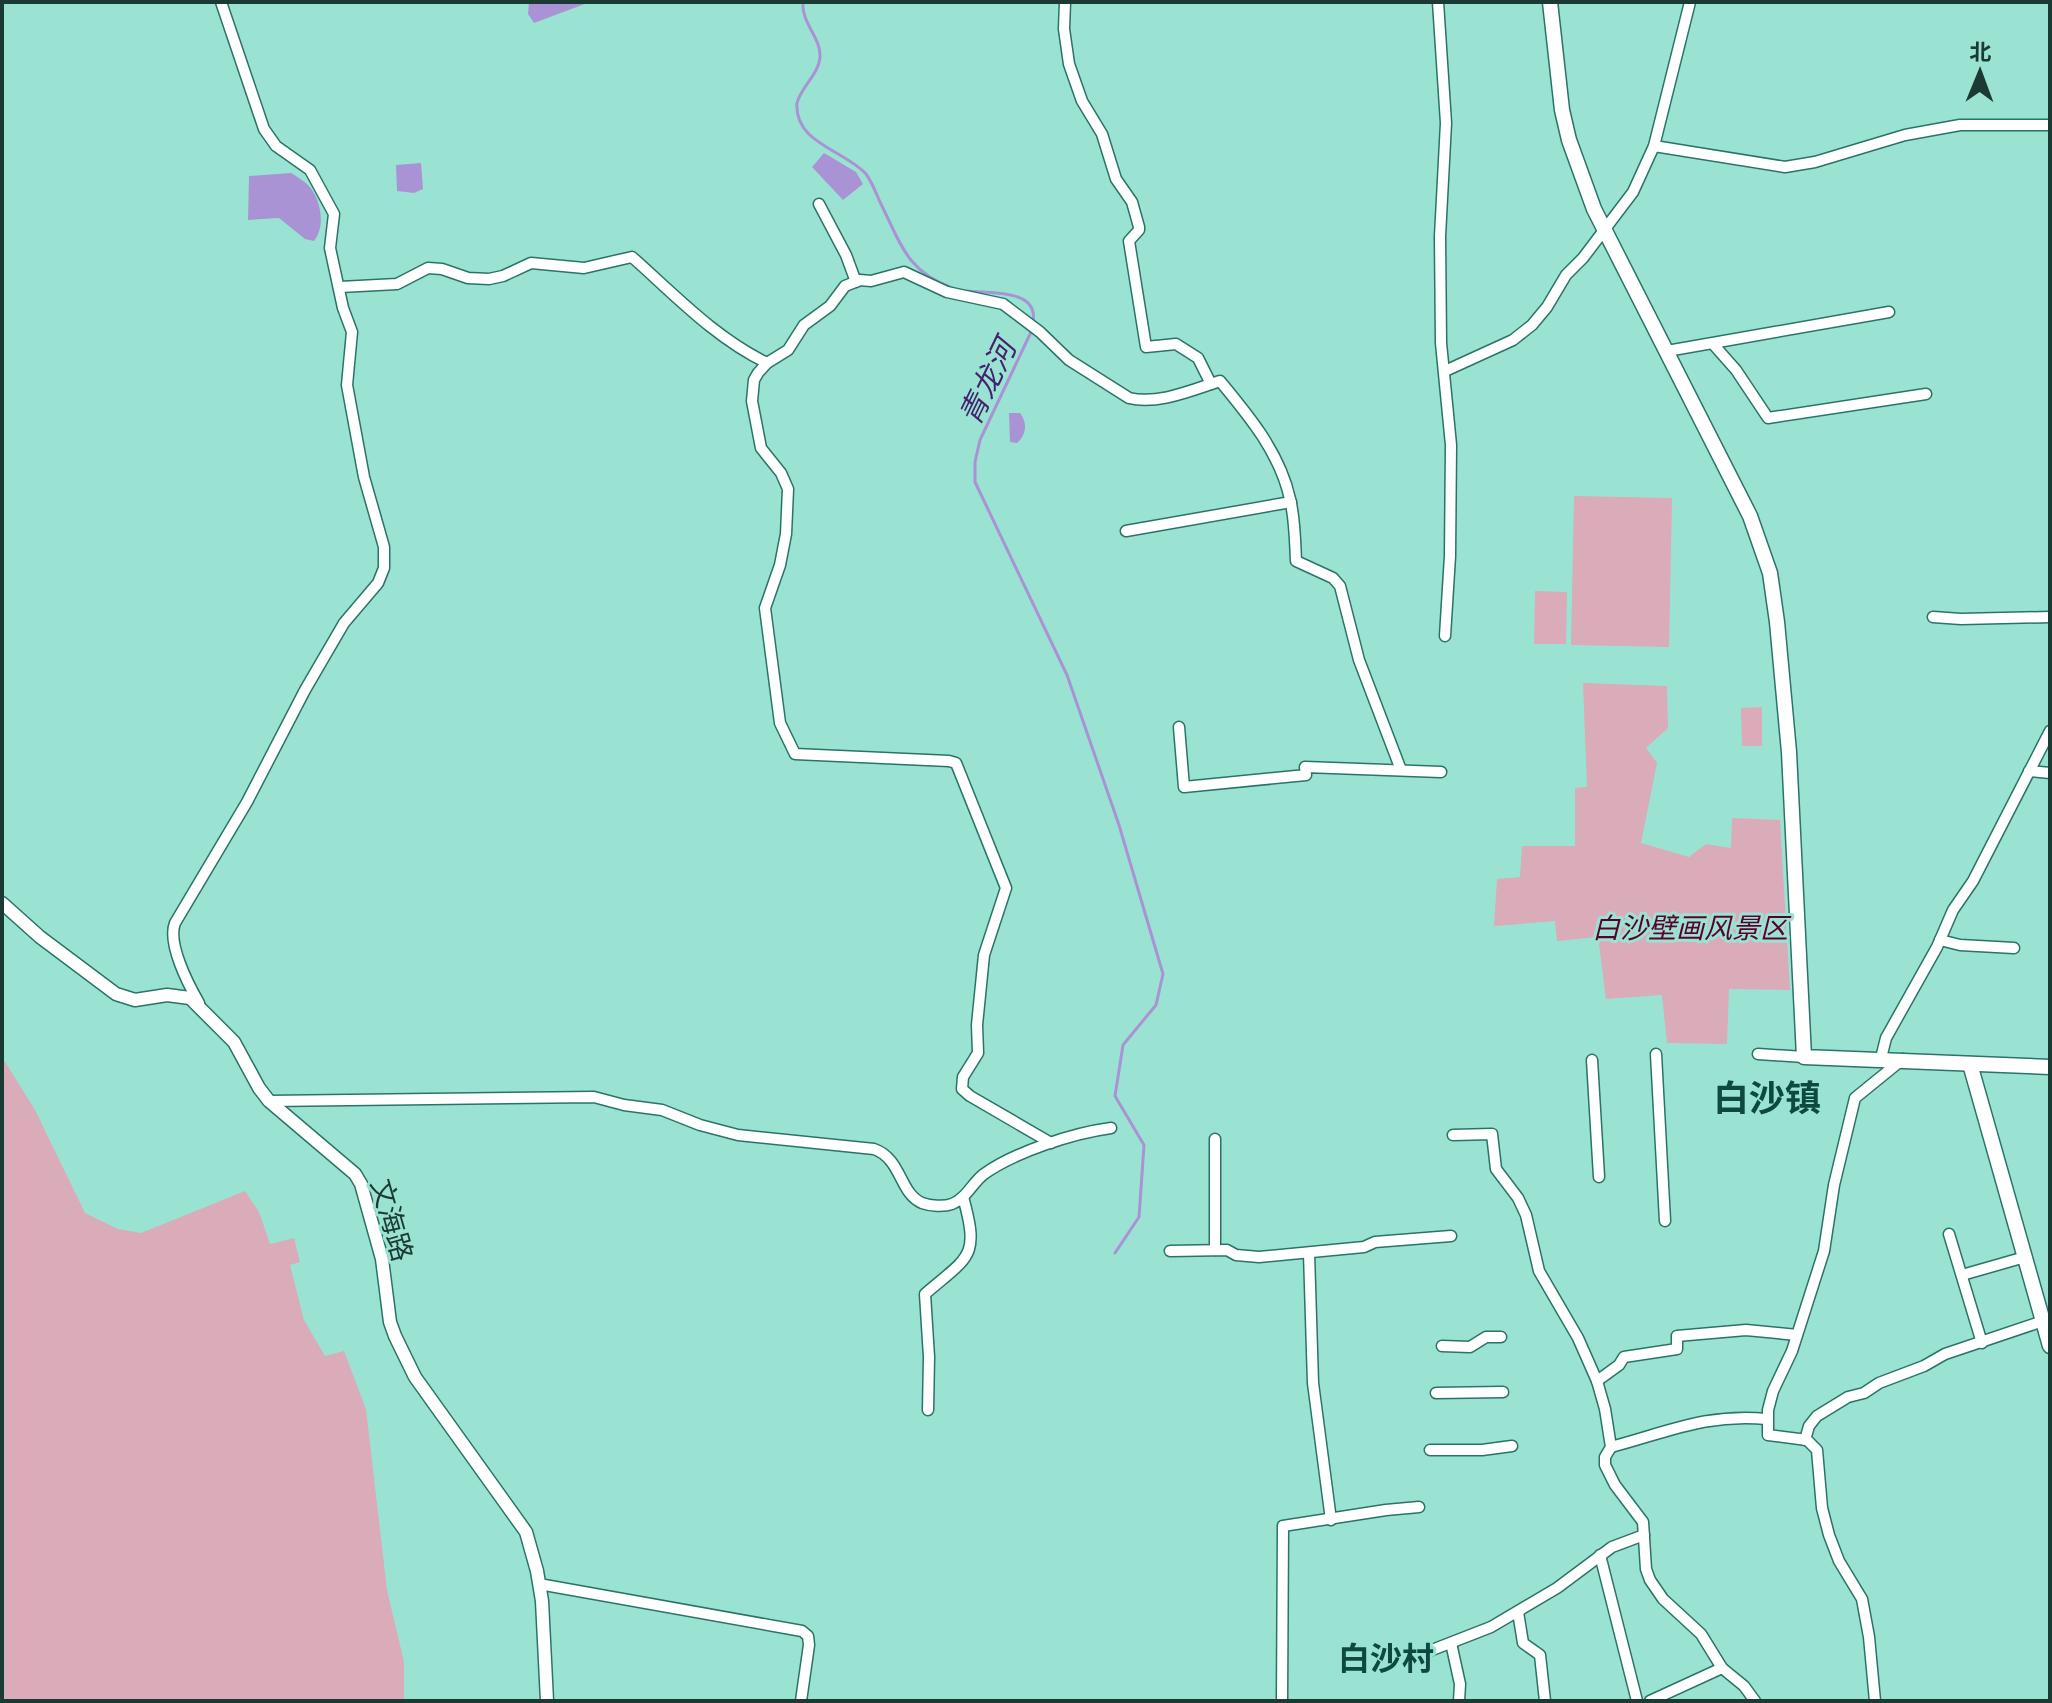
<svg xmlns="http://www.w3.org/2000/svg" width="2052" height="1703" viewBox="0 0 2052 1703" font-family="Lora,'Noto Sans SC',serif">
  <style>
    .green { fill: #daabb8 }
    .water { fill: #a993d4 }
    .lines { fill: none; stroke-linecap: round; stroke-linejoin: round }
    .stream { stroke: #a993d4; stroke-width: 3 }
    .minor-casing { stroke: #2a7467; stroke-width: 13 }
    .tertiary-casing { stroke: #2a7467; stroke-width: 15 }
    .secondary-casing { stroke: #2a7467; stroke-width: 17 }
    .minor { stroke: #fff; stroke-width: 10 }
    .tertiary { stroke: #fff; stroke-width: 12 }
    .secondary { stroke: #fff; stroke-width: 14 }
    .labels { text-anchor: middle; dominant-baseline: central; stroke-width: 6; stroke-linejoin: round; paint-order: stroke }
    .park-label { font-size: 28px; font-style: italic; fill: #5b002c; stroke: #9ae3d3 }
    .street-label { font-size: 28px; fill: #1c3a34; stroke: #9ae3d3 }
    .water-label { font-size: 30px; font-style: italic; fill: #44236f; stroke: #9ae3d3 }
    .quarter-label { font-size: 32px; font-weight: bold; fill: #0e4940; stroke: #9ae3d3 }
    .district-label { font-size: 36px; font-weight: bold; fill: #0e4940; stroke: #9ae3d3 }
  </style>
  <rect width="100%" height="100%" fill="#9ae3d3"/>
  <!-- green -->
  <g class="green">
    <path d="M 1574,496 L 1672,498 L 1669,647 L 1571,645 Z"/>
    <path d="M 1535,591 L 1567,592 L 1566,644 L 1534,644 Z"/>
    <path d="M 1583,683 L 1667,686 L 1668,728 L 1646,748 L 1657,763 L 1641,843 L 1689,857 L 1706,844 L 1731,848 L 1732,818 L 1780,820 L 1790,990 L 1729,989 L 1727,1044 L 1667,1043 L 1662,995 L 1606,999 L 1598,937 L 1557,941 L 1555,921 L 1494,926 L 1497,879 L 1520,877 L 1522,846 L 1575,846 L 1575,788 L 1587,787 Z"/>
    <path d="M 1762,707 L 1762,746 L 1742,746 L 1741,708 Z"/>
    <path d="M 2,1057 L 35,1110 L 85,1213 L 118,1229 L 141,1233 L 245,1191 L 259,1212 L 270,1244 L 294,1238 L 300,1262 L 290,1265 L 304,1320 L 325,1356 L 344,1351 L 366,1409 L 387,1590 L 404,1662 L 404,1701 L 2,1701 Z"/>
  </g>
  <!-- water -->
  <g class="water">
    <path d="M 529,2 L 590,2 L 534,23 L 528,14 Z"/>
    <path d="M 824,153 L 856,172 L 863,184 L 843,200 L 812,167 Z"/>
    <path d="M 421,163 L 423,189 L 414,193 L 397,191 L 396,165 Z"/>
    <path d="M 291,173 C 297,177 303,180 308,185 C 321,198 326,227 314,241 L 305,239 L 279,218 L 248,220 L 249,176 Z"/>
    <path d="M 1009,413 L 1020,413 C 1028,423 1026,435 1017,443 L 1010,442 Z"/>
  </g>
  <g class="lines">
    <!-- stream -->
    <g class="stream">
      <path d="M 803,2 C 801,23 821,37 820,57 C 819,74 801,87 797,103 C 794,143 844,150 866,174 C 872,182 876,193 880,202 C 900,242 906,271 952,288"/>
      <path d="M 967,291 C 988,294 1039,288 1033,322"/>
      <path d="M 1032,330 L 980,440 L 975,462 L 975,482 L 1067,675 L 1119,825 L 1163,974 L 1156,1005 L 1123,1045 L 1115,1096 L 1144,1145 L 1139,1217 L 1115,1253"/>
    </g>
    <!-- minor casing -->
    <g class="minor-casing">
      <g id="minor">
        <path d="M 1065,2 L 1064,29 L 1069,64 L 1082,101 L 1102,134 L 1116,179 L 1132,202 L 1139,227 L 1139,230 L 1129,241 L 1146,347 L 1176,344 L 1198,358 L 1211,384"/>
        <path d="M 1438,2 L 1446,123 L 1440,236 L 1441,343 L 1451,445 L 1450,556 L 1445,636"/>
        <path d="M 1654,146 L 1785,167 L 1815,162 L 1905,135 L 1960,125 L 2050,125"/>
        <path d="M 819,204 L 846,255 L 856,282"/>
        <path d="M 340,287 L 397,284 L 428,268 L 442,269 L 468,278 L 489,279 L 503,276 L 531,263 L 584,268 L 632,257 C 675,295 715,338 767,363"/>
        <path d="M 1713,344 L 1736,370 L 1768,418 L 1926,394"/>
        <path d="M 1667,351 L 1889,312"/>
        <path d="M 1445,371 L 1513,340 L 1532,325 L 1547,307 L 1566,275 L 1583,258 L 1633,192 L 1654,146 L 1690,2"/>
        <path d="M 1126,531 L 1291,502"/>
        <path d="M 1933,617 L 1961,619 L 2050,617"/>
        <path d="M 1179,727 L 1184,787 L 1306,775 L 1305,767 L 1441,772"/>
        <path d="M 2029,771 L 2050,773"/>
        <path d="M 1940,940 L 1960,945 L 2014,948"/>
        <path d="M 199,1003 C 188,984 167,943 175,923 L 247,802 L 305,690 L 344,623 L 378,583 L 384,568 L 384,547 L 364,477 L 347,385 L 352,332 L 343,308 L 330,248 L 334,214 L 310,170 L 276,146 L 264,129 L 221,2"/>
        <path d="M 1656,1054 L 1665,1221"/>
        <path d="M 1758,1054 L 1804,1057"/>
        <path d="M 1881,1058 L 1886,1038 L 1937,947 L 1953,910 L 1973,881 L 2050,731"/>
        <path d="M 1592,1060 L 1599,1177"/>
        <path d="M 269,1101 L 594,1097 L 624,1105 L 662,1110 L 700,1125 L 738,1135 L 874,1149 C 902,1159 899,1193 922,1203 C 930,1206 944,1207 952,1204 C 967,1198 972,1183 984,1174 C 1015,1152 1073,1133 1111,1128"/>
        <path d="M 1453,1135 L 1492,1134 L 1496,1169 L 1518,1198 L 1526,1215 L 1539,1271 L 1578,1338 L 1597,1381 L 1605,1409 L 1611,1447 L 1605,1457 L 1605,1465 L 1615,1485 L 1643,1522 L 1646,1569 L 1650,1580 L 1663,1599 L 1701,1634 L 1722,1668 L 1744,1686 L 1755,1701"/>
        <path d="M 1215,1139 L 1215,1250"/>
        <path d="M 1051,1143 L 970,1096 L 962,1089 L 963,1077 L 978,1053 L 977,1025 L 984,955 L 1006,888 L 956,763 L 949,761 L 795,754 L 780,723 L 765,608 L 780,565 L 786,534 L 788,489 L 781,473 L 761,448 L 752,401 L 754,380 L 758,373 L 767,363 L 788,350 L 804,325 L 830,306 L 845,286 L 860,280 L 871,281 L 904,272 L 947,292 L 1003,304 L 1040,332 L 1069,360 L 1129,398 C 1158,405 1192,390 1220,381 C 1249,416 1280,453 1290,499 C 1295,519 1295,541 1296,561 L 1333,578 L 1340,586 L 1359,660 L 1401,770"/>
        <path d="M 1949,1234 L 1982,1343"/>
        <path d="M 1170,1251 L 1227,1250 L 1236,1255 L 1259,1257 L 1364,1247 L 1375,1242 L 1451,1236"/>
        <path d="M 1309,1253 L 1313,1383 L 1331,1520"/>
        <path d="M 1962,1275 L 2025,1257"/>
        <path d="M 1442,1346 L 1470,1347 L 1486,1337 L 1501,1337"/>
        <path d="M 1597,1381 L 1619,1365 L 1624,1357 L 1677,1349 L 1677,1336 L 1746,1330 L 1797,1335"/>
        <path d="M 1436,1393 L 1503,1392"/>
        <path d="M 928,1410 L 929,1357 L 925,1294 C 969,1256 980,1258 963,1197"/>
        <path d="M 1805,1440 L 1809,1426 L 1817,1416 L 1848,1397 L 1864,1393 L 1879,1383 L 1924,1366 L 1945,1354 L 2043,1321"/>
        <path d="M 1611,1447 C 1668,1432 1707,1413 1767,1419"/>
        <path d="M 1430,1450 L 1482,1450 L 1512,1446"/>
        <path d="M 1600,1555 L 1637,1701"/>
        <path d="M 539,1584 L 802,1631 L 808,1636 L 809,1645 L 801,1701"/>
        <path d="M 1518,1612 L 1523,1643 L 1540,1655 L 1545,1701"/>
        <path d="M 1451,1643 L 1460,1684 L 1459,1701"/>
        <path d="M 1414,1657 L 1491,1627 L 1557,1588 L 1612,1547 L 1644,1535"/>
        <path d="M 1282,1701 L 1283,1526 L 1386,1510 L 1419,1507"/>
        <path d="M 1650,1701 L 1722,1668"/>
        <path d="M 1875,1701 L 1869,1637 L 1862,1599 L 1839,1561 L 1829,1535 L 1822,1508 L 1817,1450 L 1807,1440 L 1768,1435 L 1768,1410 L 1773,1391 L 1792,1351 L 1824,1251 L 1834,1185 L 1855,1098 L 1903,1059"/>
      </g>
    </g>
    <!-- tertiary casing -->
    <g class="tertiary-casing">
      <path id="tertiary" d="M 2,903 L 40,937 L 116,994 L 135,1000 L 167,995 L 190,998 L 234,1042 L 259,1088 L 269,1101 L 355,1174 L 361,1184 L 382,1259 L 390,1322 L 395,1336 L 415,1377 L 526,1532 L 537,1571 L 542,1601 L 547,1701"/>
    </g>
    <!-- secondary casing -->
    <g class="secondary-casing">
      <g id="secondary">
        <path d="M 1550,2 L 1562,110 L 1569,140 L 1594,209 L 1750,516 L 1770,573 L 1777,622 L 1789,752 L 1804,1057 L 2050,1067"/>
        <path d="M 1970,1064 L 2050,1346"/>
      </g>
    </g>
    <!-- minor -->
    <use href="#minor" class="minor"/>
    <!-- tertiary -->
    <use href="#tertiary" class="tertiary"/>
    <!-- secondary -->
    <use href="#secondary" class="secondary"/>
  </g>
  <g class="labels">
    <!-- park labels -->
    <g class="park-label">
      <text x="1690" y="928">白沙壁画风景区</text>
    </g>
    <!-- street labels -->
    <g class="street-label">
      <text transform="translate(392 1220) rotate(74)">文海路</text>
    </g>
    <!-- water labels -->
    <g class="water-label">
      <text transform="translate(987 382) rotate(-64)">青龙河</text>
    </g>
    <!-- quarter labels -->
    <g class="quarter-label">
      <text x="1386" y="1658">白沙村</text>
    </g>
    <!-- district labels -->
    <g class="district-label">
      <text x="1767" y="1098">白沙镇</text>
    </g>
  </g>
  <!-- border -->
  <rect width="2052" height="1703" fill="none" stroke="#1c3a34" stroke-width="8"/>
  <!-- north arrow -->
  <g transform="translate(1980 72) rotate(1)" stroke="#9ae3d3" stroke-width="6" paint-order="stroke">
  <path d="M0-6L14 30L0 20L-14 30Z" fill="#1c3a34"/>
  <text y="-12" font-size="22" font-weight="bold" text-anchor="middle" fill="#1c3a34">北</text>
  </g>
</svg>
